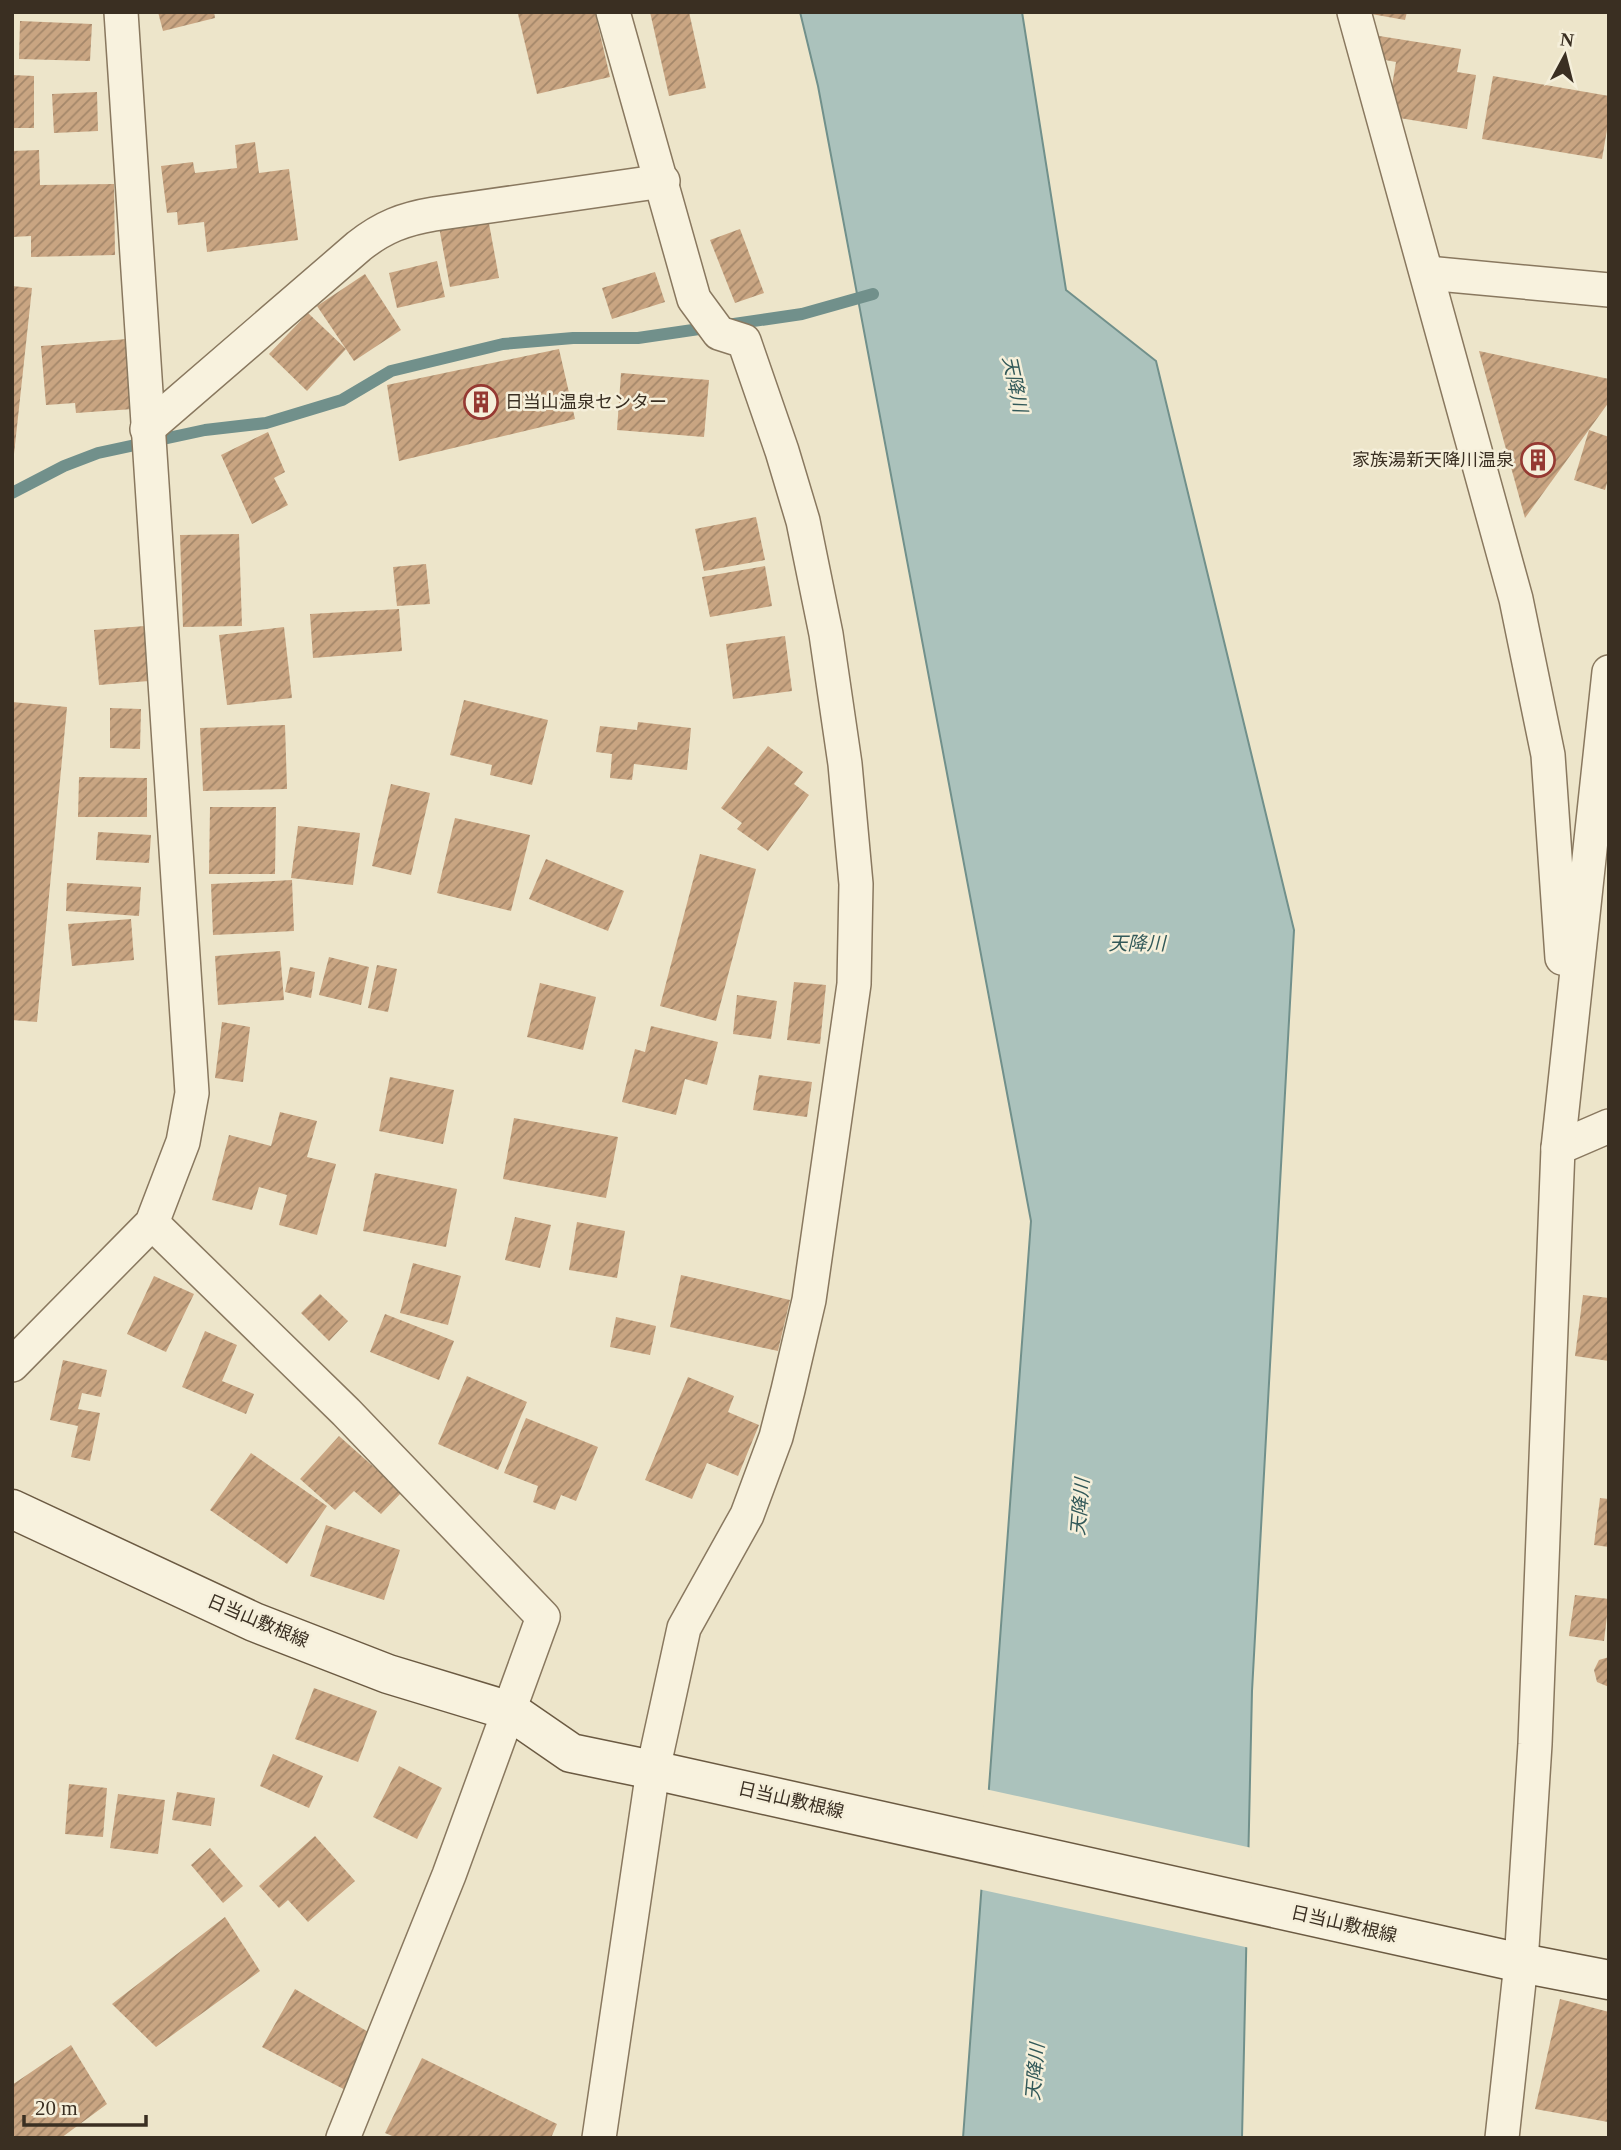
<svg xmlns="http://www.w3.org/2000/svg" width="1621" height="2150" viewBox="0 0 1621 2150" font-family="'Times New Roman','Noto Sans JP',serif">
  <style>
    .water { fill: #abc2bc; stroke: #71908b; stroke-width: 2 }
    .pier { fill: #ede5ca }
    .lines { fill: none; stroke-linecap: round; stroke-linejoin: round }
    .stream { stroke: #71908b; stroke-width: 12 }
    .building { fill: url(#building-hatch) }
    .street-casing { stroke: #89785f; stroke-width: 36 }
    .secondary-casing { stroke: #6b5a42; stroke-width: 41 }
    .street { stroke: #f8f2de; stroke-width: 33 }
    .secondary { stroke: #f8f2de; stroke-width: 38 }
    .labels { text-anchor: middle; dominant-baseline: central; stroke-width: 5; stroke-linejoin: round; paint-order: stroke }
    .poi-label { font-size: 18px; fill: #3a2f22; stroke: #f5efda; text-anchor: start }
    .street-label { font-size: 18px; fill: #3a2f22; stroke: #f5efda }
    .water-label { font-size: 19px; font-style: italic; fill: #325959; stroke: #f5efda }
  </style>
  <defs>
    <pattern id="building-hatch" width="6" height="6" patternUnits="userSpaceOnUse" patternTransform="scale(1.75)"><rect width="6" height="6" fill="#c9a582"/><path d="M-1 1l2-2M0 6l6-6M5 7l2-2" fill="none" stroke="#a4876a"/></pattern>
  </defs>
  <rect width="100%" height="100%" fill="#ede5ca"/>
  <!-- water -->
  <path class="water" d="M 800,12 L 1022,12 L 1066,290 L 1156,361 L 1294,930 L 1252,1691 L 1242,2138 L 963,2138 L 1031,1221 L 818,86 Z"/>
  <!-- pier -->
  <path class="pier" d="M 985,1789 L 1252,1848 L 1250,1948 L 978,1889 Z"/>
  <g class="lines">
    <!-- stream -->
    <path class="stream" d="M 12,493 L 64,466 L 98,453 L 205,430 L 266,423 L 342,400 L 391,371 L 503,344 L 573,338 L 638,338 L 802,314 L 873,294"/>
  </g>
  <!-- building -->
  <g class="building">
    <path d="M 158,12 L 214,12 L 215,18 L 163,31 Z"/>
    <path d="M 525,12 L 595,12 L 610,77 L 537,94 L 518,14 Z"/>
    <path d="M 650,12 L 689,12 L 706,88 L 669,96 Z"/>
    <path d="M 1360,12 L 1407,12 L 1405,20 Z"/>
    <path d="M 20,21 L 92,24 L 90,61 L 19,59 Z"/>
    <path d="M 1373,35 L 1461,49 L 1457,72 L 1476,75 L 1467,129 L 1387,116 L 1396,62 L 1369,57 Z"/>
    <path d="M 12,75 L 34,76 L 34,128 L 12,128 Z"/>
    <path d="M 1493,76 L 1609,96 L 1609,118 L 1602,159 L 1482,139 Z"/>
    <path d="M 97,92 L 98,131 L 54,133 L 52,94 Z"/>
    <path d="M 255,142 L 259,173 L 289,169 L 298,240 L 207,252 L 204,222 L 178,225 L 177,212 L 167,213 L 161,166 L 193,162 L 195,173 L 237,168 L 235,145 Z"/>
    <path d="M 39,150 L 40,185 L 114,184 L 115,255 L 31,257 L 31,236 L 12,237 L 12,151 Z"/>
    <path d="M 488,218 L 499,278 L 450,287 L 439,227 Z"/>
    <path d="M 740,229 L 764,293 L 735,303 L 710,240 Z"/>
    <path d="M 437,261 L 445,297 L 397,308 L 389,273 Z"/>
    <path d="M 655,272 L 665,302 L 612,319 L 602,288 Z"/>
    <path d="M 365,274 L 401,330 L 354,361 L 317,306 Z"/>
    <path d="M 12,286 L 32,288 L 14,454 L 12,454 Z"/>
    <path d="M 308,313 L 346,349 L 307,391 L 269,354 Z"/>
    <path d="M 127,339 L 133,409 L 76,413 L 75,403 L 46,405 L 41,346 Z"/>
    <path d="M 559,349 L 575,419 L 399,461 L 387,385 Z"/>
    <path d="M 1479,351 L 1609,379 L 1609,402 L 1525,518 Z"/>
    <path d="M 621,373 L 709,380 L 704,437 L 617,430 Z"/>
    <path d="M 1589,430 L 1609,437 L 1609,476 L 1605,490 L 1574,480 Z"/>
    <path d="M 268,432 L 285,472 L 274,478 L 288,505 L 252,524 L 221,455 Z"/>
    <path d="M 756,517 L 765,560 L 704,571 L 695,529 Z"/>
    <path d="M 239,534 L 242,626 L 183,627 L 180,535 Z"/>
    <path d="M 426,564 L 430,604 L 397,606 L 393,567 Z"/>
    <path d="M 765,566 L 772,606 L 710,617 L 702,577 Z"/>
    <path d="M 399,609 L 402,651 L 313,658 L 310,614 Z"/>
    <path d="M 145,626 L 149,681 L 99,685 L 94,630 Z"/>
    <path d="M 284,627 L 292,698 L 227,705 L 219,635 Z"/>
    <path d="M 785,636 L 792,691 L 733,699 L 726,644 Z"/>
    <path d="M 464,700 L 548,720 L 532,785 L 490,775 L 492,765 L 450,755 Z"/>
    <path d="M 12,702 L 67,707 L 37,1022 L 12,1020 Z"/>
    <path d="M 110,708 L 141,709 L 140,749 L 110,748 Z"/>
    <path d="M 638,722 L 691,728 L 687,770 L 634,764 L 632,780 L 610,778 L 612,754 L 596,752 L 600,726 L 637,730 Z"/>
    <path d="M 285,725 L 287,789 L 203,791 L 200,728 Z"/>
    <path d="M 768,746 L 803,772 L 794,784 L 809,795 L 768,851 L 737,829 L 742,823 L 721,808 Z"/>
    <path d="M 79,777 L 147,778 L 147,817 L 78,817 Z"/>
    <path d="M 391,784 L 430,793 L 411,875 L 372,866 Z"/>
    <path d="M 210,807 L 276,807 L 275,874 L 209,874 Z"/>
    <path d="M 455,818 L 530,835 L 511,911 L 437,893 Z"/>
    <path d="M 298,826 L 360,833 L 353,885 L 291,878 Z"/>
    <path d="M 98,832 L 151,835 L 149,863 L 96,860 Z"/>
    <path d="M 700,854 L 756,869 L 716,1021 L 660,1006 Z"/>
    <path d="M 546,859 L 624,891 L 608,931 L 529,899 Z"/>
    <path d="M 292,880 L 294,931 L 213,935 L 211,884 Z"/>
    <path d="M 67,883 L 141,887 L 139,916 L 66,911 Z"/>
    <path d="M 131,919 L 134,960 L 72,966 L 68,924 Z"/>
    <path d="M 280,951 L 284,1000 L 218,1005 L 215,956 Z"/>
    <path d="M 329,957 L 369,967 L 361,1005 L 319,995 Z"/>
    <path d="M 377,965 L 397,969 L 388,1012 L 368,1008 Z"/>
    <path d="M 290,967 L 315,972 L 311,998 L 285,992 Z"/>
    <path d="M 794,982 L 826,985 L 820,1044 L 787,1040 Z"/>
    <path d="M 540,983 L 596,997 L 583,1050 L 527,1037 Z"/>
    <path d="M 737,995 L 777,1001 L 771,1039 L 733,1034 Z"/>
    <path d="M 222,1022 L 250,1027 L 243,1082 L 215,1078 Z"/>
    <path d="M 651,1026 L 718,1042 L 707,1085 L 685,1079 L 676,1115 L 622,1102 L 635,1049 L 645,1052 Z"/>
    <path d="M 759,1075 L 812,1082 L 807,1117 L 753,1110 Z"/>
    <path d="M 390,1077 L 454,1090 L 443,1144 L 379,1131 Z"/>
    <path d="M 280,1112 L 317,1121 L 307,1157 L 336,1164 L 317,1235 L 279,1225 L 287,1195 L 259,1187 L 252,1210 L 212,1200 L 229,1135 L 271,1146 Z"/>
    <path d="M 514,1118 L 618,1137 L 606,1198 L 503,1179 Z"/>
    <path d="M 375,1173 L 457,1189 L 446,1247 L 363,1231 Z"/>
    <path d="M 515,1217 L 551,1225 L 540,1268 L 505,1260 Z"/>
    <path d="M 577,1222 L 625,1231 L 617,1278 L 569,1270 Z"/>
    <path d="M 413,1263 L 461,1276 L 448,1325 L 400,1313 Z"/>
    <path d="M 681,1275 L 790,1300 L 778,1351 L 670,1327 Z"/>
    <path d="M 154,1276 L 194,1294 L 166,1352 L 127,1334 Z"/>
    <path d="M 320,1294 L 348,1321 L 329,1341 L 301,1313 Z"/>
    <path d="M 1583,1295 L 1609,1298 L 1609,1361 L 1575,1356 Z"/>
    <path d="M 385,1314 L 454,1341 L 439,1380 L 370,1352 Z"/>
    <path d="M 616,1317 L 656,1326 L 650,1355 L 610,1347 Z"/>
    <path d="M 205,1331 L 237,1345 L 222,1381 L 254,1394 L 246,1414 L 182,1387 Z"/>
    <path d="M 63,1360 L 107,1370 L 101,1397 L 82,1393 L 78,1409 L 100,1413 L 90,1461 L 71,1457 L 78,1426 L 50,1420 Z"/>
    <path d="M 467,1376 L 527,1402 L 498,1470 L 438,1444 Z"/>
    <path d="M 688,1377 L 734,1396 L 728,1412 L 759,1425 L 738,1476 L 707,1463 L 692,1499 L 645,1480 Z"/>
    <path d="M 526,1418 L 598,1447 L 576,1501 L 561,1495 L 555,1510 L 533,1502 L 538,1486 L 504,1473 Z"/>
    <path d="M 339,1436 L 402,1492 L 381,1514 L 354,1491 L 335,1510 L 300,1479 Z"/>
    <path d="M 251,1453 L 327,1506 L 287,1564 L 210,1510 Z"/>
    <path d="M 1600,1498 L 1609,1499 L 1609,1547 L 1594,1545 Z"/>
    <path d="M 326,1525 L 400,1550 L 384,1600 L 310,1576 Z"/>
    <path d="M 1575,1595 L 1609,1599 L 1604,1641 L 1569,1636 Z"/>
    <path d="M 1609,1657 L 1609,1687 L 1597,1682 L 1594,1670 L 1599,1660 Z"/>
    <path d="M 314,1688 L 377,1711 L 358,1762 L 295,1739 Z"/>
    <path d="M 273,1754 L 323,1776 L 309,1808 L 260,1786 Z"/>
    <path d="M 399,1766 L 442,1788 L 417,1839 L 373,1817 Z"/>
    <path d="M 69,1784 L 107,1788 L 103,1837 L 65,1834 Z"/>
    <path d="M 177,1792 L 215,1798 L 211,1826 L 172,1820 Z"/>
    <path d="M 118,1794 L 165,1800 L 158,1854 L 110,1848 Z"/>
    <path d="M 315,1836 L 355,1881 L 308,1922 L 288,1900 L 279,1908 L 259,1886 Z"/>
    <path d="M 210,1848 L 243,1886 L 223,1903 L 191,1865 Z"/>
    <path d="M 225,1917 L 260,1971 L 156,2047 L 112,2004 Z"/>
    <path d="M 295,1989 L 382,2040 L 359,2097 L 262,2047 Z"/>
    <path d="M 1560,1999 L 1609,2012 L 1608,2122 L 1535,2109 Z"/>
    <path d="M 71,2045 L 107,2104 L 61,2138 L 12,2138 L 12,2085 Z"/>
    <path d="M 422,2058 L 557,2124 L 551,2138 L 397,2138 L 385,2133 Z"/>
  </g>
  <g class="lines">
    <!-- street casing -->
    <g class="street-casing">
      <g id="street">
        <path d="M 1354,12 L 1516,599 L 1548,755 L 1562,958"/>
        <path d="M 1427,273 L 1609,290"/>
        <path d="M 147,429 L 359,246 C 383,227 404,219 434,214 L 663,181"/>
        <path d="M 1558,1148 L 1609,1126"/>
        <path d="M 152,1223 L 346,1412 L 543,1617 L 449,1875 L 343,2138"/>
        <path d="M 12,1365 L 152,1223 L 183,1142 L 192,1093 C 170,732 143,372 121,12"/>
        <path d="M 599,2138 L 653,1770 L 684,1628 L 747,1515 L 776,1437 L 788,1390 L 809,1300 L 854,984 L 856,884 L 845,764 L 826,634 L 803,521 L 782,451 L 744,341 L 719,333 L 694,299 L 613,12"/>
        <path d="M 1502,2138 L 1521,1963 L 1535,1744 L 1558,1148 L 1609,672"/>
      </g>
    </g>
    <!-- secondary casing -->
    <g class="secondary-casing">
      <path id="secondary" d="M 12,1509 L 254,1622 L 388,1674 L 510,1711 L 571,1753 L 653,1770 L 1521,1963 L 1609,1980"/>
    </g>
    <!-- street -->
    <use href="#street" class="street"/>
    <!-- secondary -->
    <use href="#secondary" class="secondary"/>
  </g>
  <!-- icons -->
  <defs>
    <g id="building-ring" transform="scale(1.75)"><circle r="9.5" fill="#f5efda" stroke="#953932" stroke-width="1.5"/><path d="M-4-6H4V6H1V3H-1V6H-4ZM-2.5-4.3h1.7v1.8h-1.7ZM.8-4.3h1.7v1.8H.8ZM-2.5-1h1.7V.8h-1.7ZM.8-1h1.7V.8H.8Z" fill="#953932"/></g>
  </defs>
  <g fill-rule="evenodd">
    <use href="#building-ring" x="481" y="402"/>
    <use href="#building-ring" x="1538" y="460"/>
  </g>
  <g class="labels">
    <!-- poi labels -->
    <g class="poi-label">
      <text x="505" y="402">日当山温泉センター</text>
      <text x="1514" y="460" text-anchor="end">家族湯新天降川温泉</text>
    </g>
    <!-- street labels -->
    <g class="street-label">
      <text transform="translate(258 1621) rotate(23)">日当山敷根線</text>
      <text transform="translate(791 1800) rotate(13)">日当山敷根線</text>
      <text transform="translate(1344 1924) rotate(13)">日当山敷根線</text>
    </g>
    <!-- water labels -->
    <g class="water-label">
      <text transform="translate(1015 384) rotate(78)">天降川</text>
      <text x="1137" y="943">天降川</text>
      <text transform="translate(1080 1507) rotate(-85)">天降川</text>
      <text transform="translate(1035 2072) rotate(-85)">天降川</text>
    </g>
  </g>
  <!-- border -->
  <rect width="1621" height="2150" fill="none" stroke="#3a2f22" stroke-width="28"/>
  <!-- north arrow -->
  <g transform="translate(1565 56) rotate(7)" stroke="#f5efda" stroke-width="5" paint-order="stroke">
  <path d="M0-5L12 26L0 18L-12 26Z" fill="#3a2f22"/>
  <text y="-10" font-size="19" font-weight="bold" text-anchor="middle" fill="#3a2f22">N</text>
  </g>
  <!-- scale -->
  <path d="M24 2115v10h122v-10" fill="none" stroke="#3a2f22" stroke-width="3.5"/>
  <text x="35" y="2115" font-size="21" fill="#3a2f22" stroke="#f5efda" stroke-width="5" paint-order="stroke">20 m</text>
</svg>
